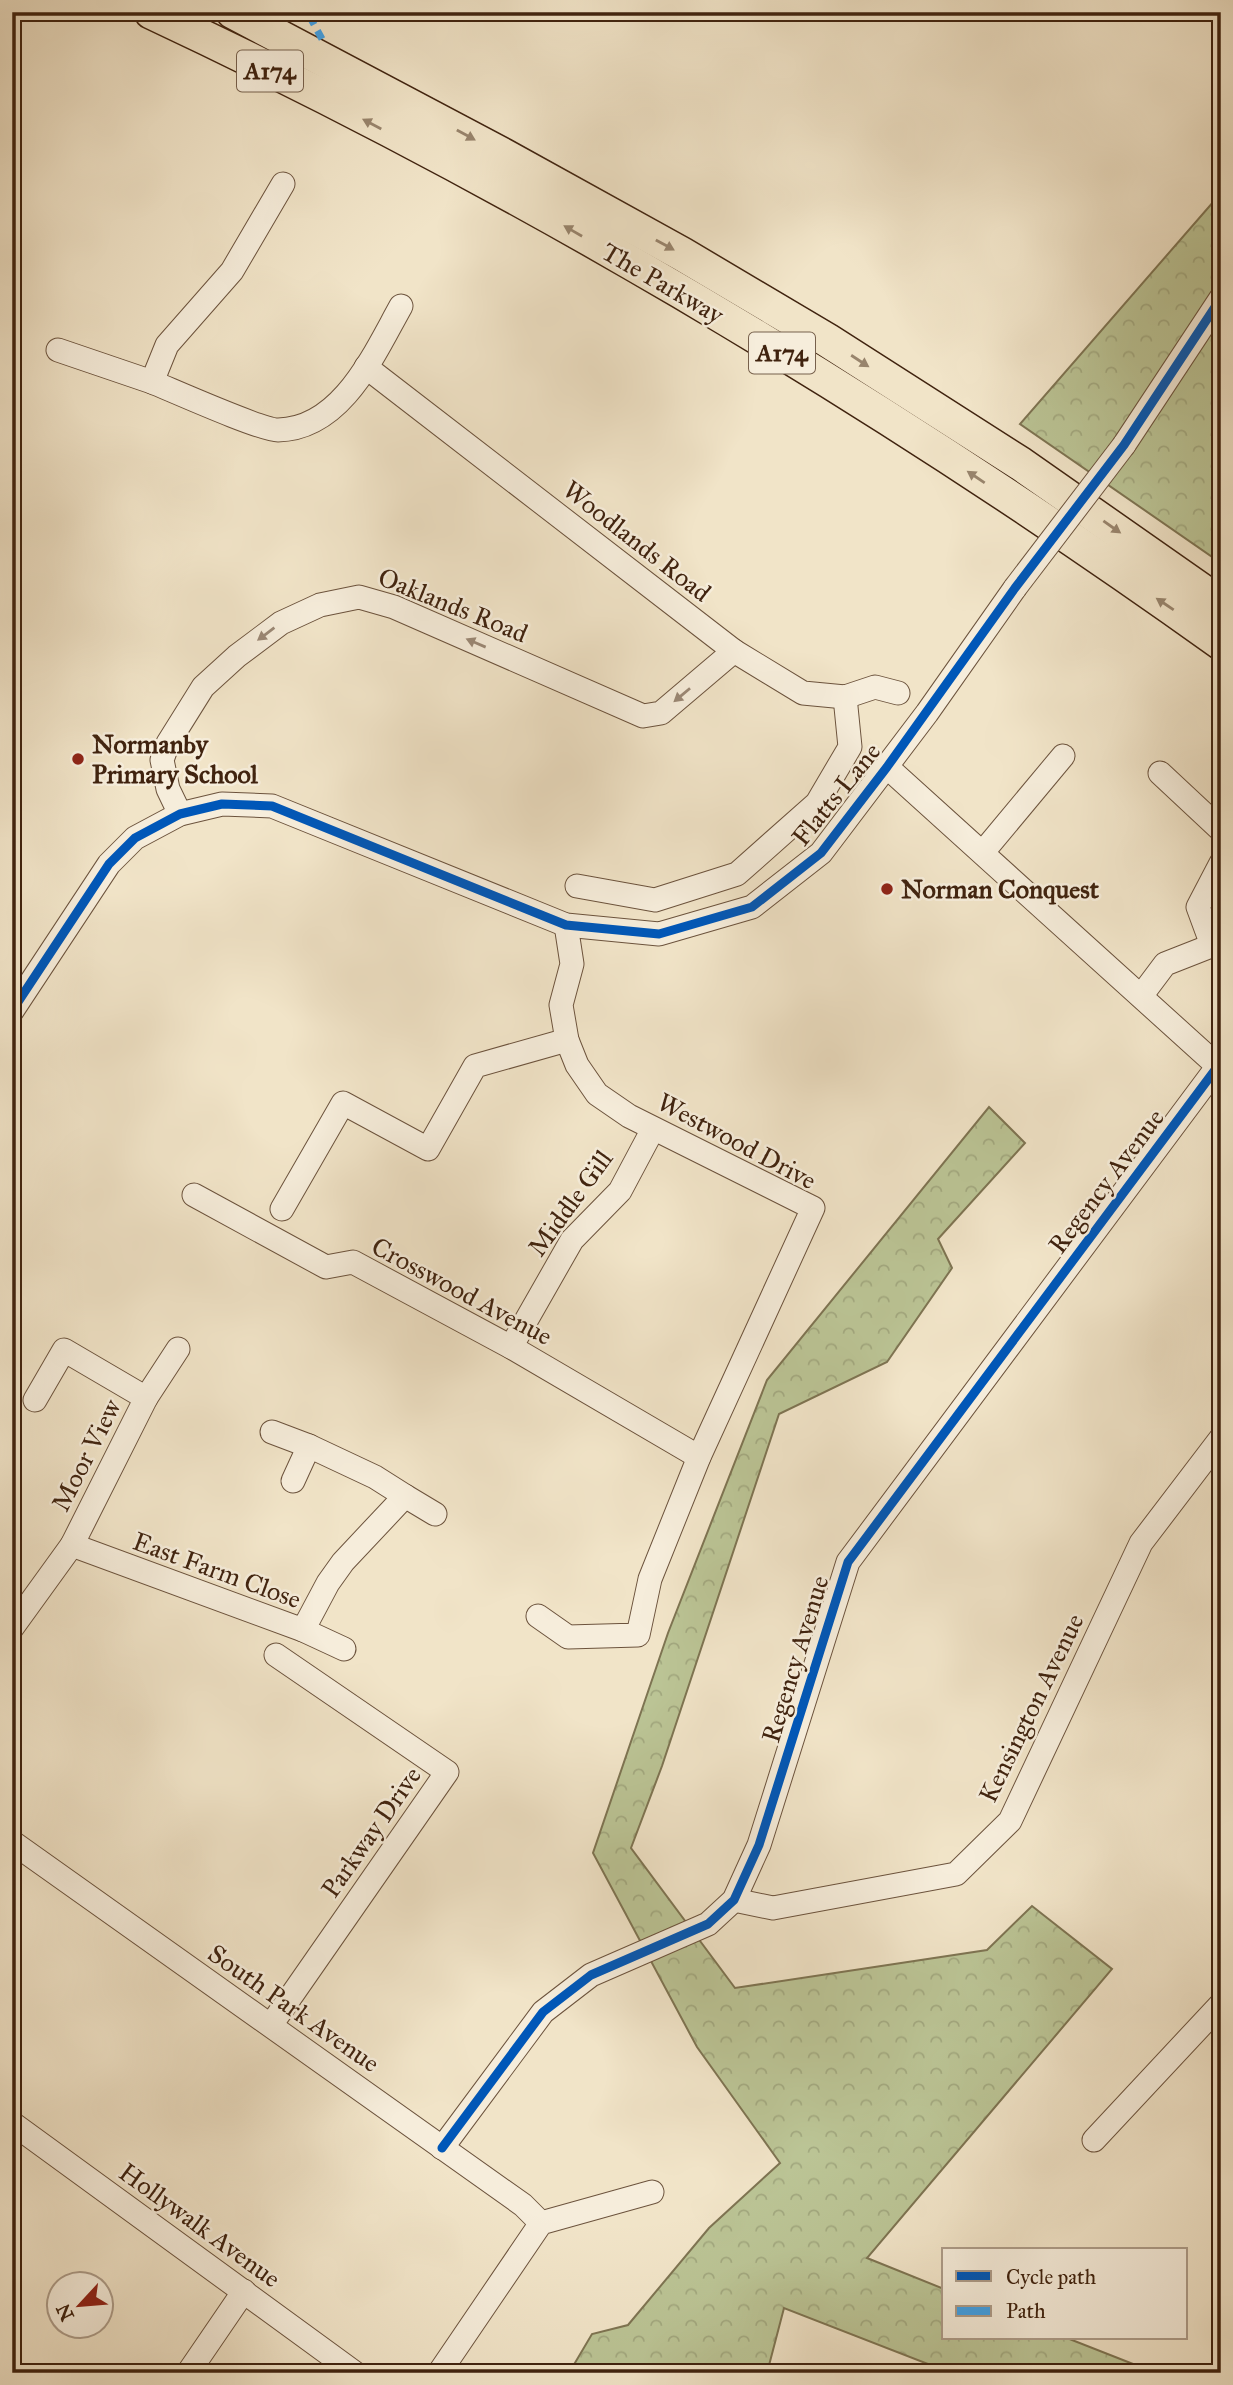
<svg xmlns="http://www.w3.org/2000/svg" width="1233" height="2385" viewBox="0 0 1233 2385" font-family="'IM FELL Great Primer',serif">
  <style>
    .forest { fill: url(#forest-crowns); stroke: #7e7452; stroke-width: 2 }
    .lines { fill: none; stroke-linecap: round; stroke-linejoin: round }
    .minor-casing { stroke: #6c533d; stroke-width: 25 }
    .highway-casing { stroke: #40230f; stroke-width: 36 }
    .minor { stroke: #f6eddb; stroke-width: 23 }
    .highway { stroke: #f1e4c8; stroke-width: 33 }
    .minor-bridge-casing { stroke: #6c533d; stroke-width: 25; stroke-linecap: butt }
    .minor-bridge { stroke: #f6eddb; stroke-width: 23 }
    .quiet { stroke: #3fa2ea; stroke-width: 7; stroke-dasharray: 14 7; stroke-linecap: butt }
    .cycleway-casing { stroke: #f6eddb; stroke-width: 13 }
    .cycleway { stroke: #0057b8; stroke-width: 9 }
    .oneway { fill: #98846c }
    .oneway2 { fill: #9b8875 }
    .poi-dot { fill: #8f2418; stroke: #f6eddb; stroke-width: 2.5 }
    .labels { text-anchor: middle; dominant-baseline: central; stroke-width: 5; stroke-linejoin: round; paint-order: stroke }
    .shield { fill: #f6eddb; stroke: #77604c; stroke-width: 2 }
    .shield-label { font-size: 24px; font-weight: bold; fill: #40230f }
    .street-label { font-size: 26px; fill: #40230f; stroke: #f6eddb }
    .poi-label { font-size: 26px; font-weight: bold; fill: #40230f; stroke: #f6eddb; text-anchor: start }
  </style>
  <defs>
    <pattern id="forest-crowns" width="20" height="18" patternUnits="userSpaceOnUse" patternTransform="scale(1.75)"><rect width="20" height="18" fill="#bbc495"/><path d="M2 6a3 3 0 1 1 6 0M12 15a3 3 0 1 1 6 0" fill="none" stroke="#a2a87f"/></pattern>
  </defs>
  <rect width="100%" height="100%" fill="#f1e4c8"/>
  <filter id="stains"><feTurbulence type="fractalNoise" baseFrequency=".00286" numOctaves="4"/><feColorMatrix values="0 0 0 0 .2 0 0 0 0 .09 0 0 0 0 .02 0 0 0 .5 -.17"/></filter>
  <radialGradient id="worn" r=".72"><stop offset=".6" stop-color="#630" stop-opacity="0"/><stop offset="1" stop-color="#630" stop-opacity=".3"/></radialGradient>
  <!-- forest -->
  <g class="forest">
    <path d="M 1221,193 L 1221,563 L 1020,424 Z"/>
    <path d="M 989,1107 L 1025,1143 L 938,1239 L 952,1268 L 887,1362 L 779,1414 L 662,1766 L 631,1848 L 735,1988 L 987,1950 L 1032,1906 L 1112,1969 L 867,2258 L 944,2289 L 944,2338 L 1067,2338 L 1156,2373 L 951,2373 L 784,2308 L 767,2373 L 569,2373 L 592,2334 L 628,2325 L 709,2228 L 780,2163 L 697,2047 L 593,1853 L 668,1633 L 767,1380 Z"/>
  </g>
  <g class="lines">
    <!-- minor casing -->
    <g class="minor-casing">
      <g id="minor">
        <path d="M 283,184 L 232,271 L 167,345 L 152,382 C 174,391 261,430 278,430 C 342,429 374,354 401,306"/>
        <path d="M 58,350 L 152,382"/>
        <path d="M 366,367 L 734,651 L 803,693 L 845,697 L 875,687 L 898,693"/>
        <path d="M 1124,445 L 1221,298"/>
        <path d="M 887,767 L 1221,1069"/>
        <path d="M 1160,773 L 1221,830"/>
        <path d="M 180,814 L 168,789 L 162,760 L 168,743 L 203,687 L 237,656 L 281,623 L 320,605 L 359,597 L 394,607 L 643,716 L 661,713 L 734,651"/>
        <path d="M 983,852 L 1063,756"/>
        <path d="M 577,886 L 655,900 L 737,874 L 817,803 L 850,747 L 845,697"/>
        <path d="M 1212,945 L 1198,907 L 1221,863"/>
        <path d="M 1141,996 L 1165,964 L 1221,942"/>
        <path d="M 12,1011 L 109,864 L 135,838 L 180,814 L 222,804 L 272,806 L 566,925 L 659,934 L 752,907 L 821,853 L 927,713 L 1015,588"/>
        <path d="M 194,1195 L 326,1267 L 353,1262 L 511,1347 L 699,1457"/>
        <path d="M 282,1209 L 343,1103 L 428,1149 L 475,1066 L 567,1040"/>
        <path d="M 511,1347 L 572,1240 L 620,1191 L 653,1129"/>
        <path d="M 146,1398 L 178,1349"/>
        <path d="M 272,1432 L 309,1446"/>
        <path d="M 293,1481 L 309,1446 L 375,1477 L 405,1496"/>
        <path d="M 72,1545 L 303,1630 L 328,1583 L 343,1562 L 405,1496 L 435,1514"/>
        <path d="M 538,1616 L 568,1637 L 638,1635 L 650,1579 L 699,1457 L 813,1208 L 629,1116 L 597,1094 L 577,1065 L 567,1040 L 561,1005 L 572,964 L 566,925"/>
        <path d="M 12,1628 L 72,1545 L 146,1398 L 64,1350 L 35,1400"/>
        <path d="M 303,1630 L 344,1649"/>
        <path d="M 12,1842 L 523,2205 L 541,2223"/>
        <path d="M 734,1900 L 773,1908 L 956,1874 L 1010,1821 L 1141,1543 L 1221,1438"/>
        <path d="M 271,2025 L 447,1772 L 276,1655"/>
        <path d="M 12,2123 L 355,2373"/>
        <path d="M 1094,2140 L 1221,2004"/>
        <path d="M 442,2148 L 543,2012 L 591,1975 L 708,1924 L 734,1900 L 759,1845 L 848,1562 L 1218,1066"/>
        <path d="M 188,2373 L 244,2291"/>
        <path d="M 439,2373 L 541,2223 L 652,2192"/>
      </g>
    </g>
    <!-- highway casing -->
    <g class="highway-casing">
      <g id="highway">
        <path d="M 151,12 C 526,188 885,403 1221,643"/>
        <path d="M 233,12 L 503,155 L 682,254 L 827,340 L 1021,464 L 1221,604"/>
      </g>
    </g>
    <!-- minor -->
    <use href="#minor" class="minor"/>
    <!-- highway -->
    <use href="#highway" class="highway"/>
    <!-- minor-bridge casing -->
    <g class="minor-bridge-casing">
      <path id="minor-bridge" d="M 1015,588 L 1124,445"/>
    </g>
    <!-- minor-bridge -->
    <use href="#minor-bridge" class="minor-bridge"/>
    <!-- quiet -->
    <path class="quiet" d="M 314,12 L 311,19 L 322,39"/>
    <!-- cycleway casing -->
    <g class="cycleway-casing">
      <g id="cycleway">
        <path d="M 12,1011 L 109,864 L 135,838 L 180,814 L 222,804 L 272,806 L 566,925 L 659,934 L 752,907 L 821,853 L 887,767 L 1015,588 L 1124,445 L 1221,298"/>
        <path d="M 442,2148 L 543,2012 L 591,1975 L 708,1924 L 734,1900 L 759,1845 L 848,1562 L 1218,1066"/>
      </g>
    </g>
    <!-- cycleway -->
    <use href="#cycleway" class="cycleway"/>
  </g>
  <!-- one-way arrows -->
  <defs><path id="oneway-solid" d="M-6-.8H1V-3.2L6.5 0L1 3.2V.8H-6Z" transform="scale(1.75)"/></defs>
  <g class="oneway">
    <use href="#oneway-solid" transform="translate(372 124) rotate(-152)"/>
    <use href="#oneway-solid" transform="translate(466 135) rotate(29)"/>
    <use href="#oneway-solid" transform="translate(573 231) rotate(-150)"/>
    <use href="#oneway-solid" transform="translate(665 245) rotate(29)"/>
    <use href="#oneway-solid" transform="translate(860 361) rotate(33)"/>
    <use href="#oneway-solid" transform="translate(976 477) rotate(-146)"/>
    <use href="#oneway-solid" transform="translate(1112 527) rotate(35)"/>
    <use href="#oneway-solid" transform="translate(1165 604) rotate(-146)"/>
  </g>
  <g class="oneway2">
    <use href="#oneway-solid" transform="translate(266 634) rotate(143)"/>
    <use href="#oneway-solid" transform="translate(476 643) rotate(-157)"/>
    <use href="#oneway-solid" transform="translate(682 695) rotate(140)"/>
  </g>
  <!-- markers -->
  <g class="poi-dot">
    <circle cx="78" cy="759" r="7"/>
    <circle cx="887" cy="889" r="7"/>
  </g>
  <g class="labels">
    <!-- shield labels -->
    <g class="shield">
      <rect x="237" y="50.5" width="66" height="41" rx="5"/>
      <rect x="749" y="332.5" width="66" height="41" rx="5"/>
    </g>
    <g class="shield-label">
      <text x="270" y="71">A174</text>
      <text x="782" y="353">A174</text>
    </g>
    <!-- street labels -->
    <g class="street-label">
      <text transform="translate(663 283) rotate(30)">The Parkway</text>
      <text transform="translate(637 541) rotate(38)">Woodlands Road</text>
      <text transform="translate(453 605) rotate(22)">Oaklands Road</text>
      <text transform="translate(836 794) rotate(-51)">Flatts Lane</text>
      <text transform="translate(737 1141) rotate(28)">Westwood Drive</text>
      <text transform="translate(1106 1181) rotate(-53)">Regency Avenue</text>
      <text transform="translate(570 1203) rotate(-54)">Middle Gill</text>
      <text transform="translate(462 1291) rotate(28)">Crosswood Avenue</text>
      <text transform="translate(86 1455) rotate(-63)">Moor View</text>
      <text transform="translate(217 1570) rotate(20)">East Farm Close</text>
      <text transform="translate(795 1659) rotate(-73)">Regency Avenue</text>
      <text transform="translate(1031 1708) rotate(-64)">Kensington Avenue</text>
      <text transform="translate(371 1832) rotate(-55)">Parkway Drive</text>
      <text transform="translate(294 2008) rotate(35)">South Park Avenue</text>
      <text transform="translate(200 2225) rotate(36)">Hollywalk Avenue</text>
    </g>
    <!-- poi labels -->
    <g class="poi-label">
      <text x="92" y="744">Normanby<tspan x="92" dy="30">Primary School</tspan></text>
      <text x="901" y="889">Norman Conquest</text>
    </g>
  </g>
  <!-- margin -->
  <rect width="1233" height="2385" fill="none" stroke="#f1e4c8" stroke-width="42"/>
  <rect x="14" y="14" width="1205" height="2357" fill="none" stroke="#40230f" stroke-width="3.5"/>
  <rect x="21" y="21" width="1191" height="2343" fill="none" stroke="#40230f" stroke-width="2"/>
  <!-- legend -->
  <rect x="942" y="2248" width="245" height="91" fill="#f6eddb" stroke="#ad9c89" stroke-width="2"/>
  <rect x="956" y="2271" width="35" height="10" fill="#0057b8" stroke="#ad9c89" stroke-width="2"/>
  <text x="1006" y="2284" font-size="21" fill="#40230f">Cycle path</text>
  <rect x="956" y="2306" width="35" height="10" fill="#3fa2ea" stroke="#ad9c89" stroke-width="2"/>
  <text x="1006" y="2318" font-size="21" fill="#40230f">Path</text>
  <!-- north arrow -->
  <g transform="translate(80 2305) rotate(244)"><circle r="33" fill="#f6eddb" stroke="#ad9c89" stroke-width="2"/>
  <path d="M0-5L12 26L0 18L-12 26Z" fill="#8f2418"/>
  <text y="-10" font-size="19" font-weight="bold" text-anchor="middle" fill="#40230f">N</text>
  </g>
  <rect width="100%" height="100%" filter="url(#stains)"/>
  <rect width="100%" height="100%" fill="url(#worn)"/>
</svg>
